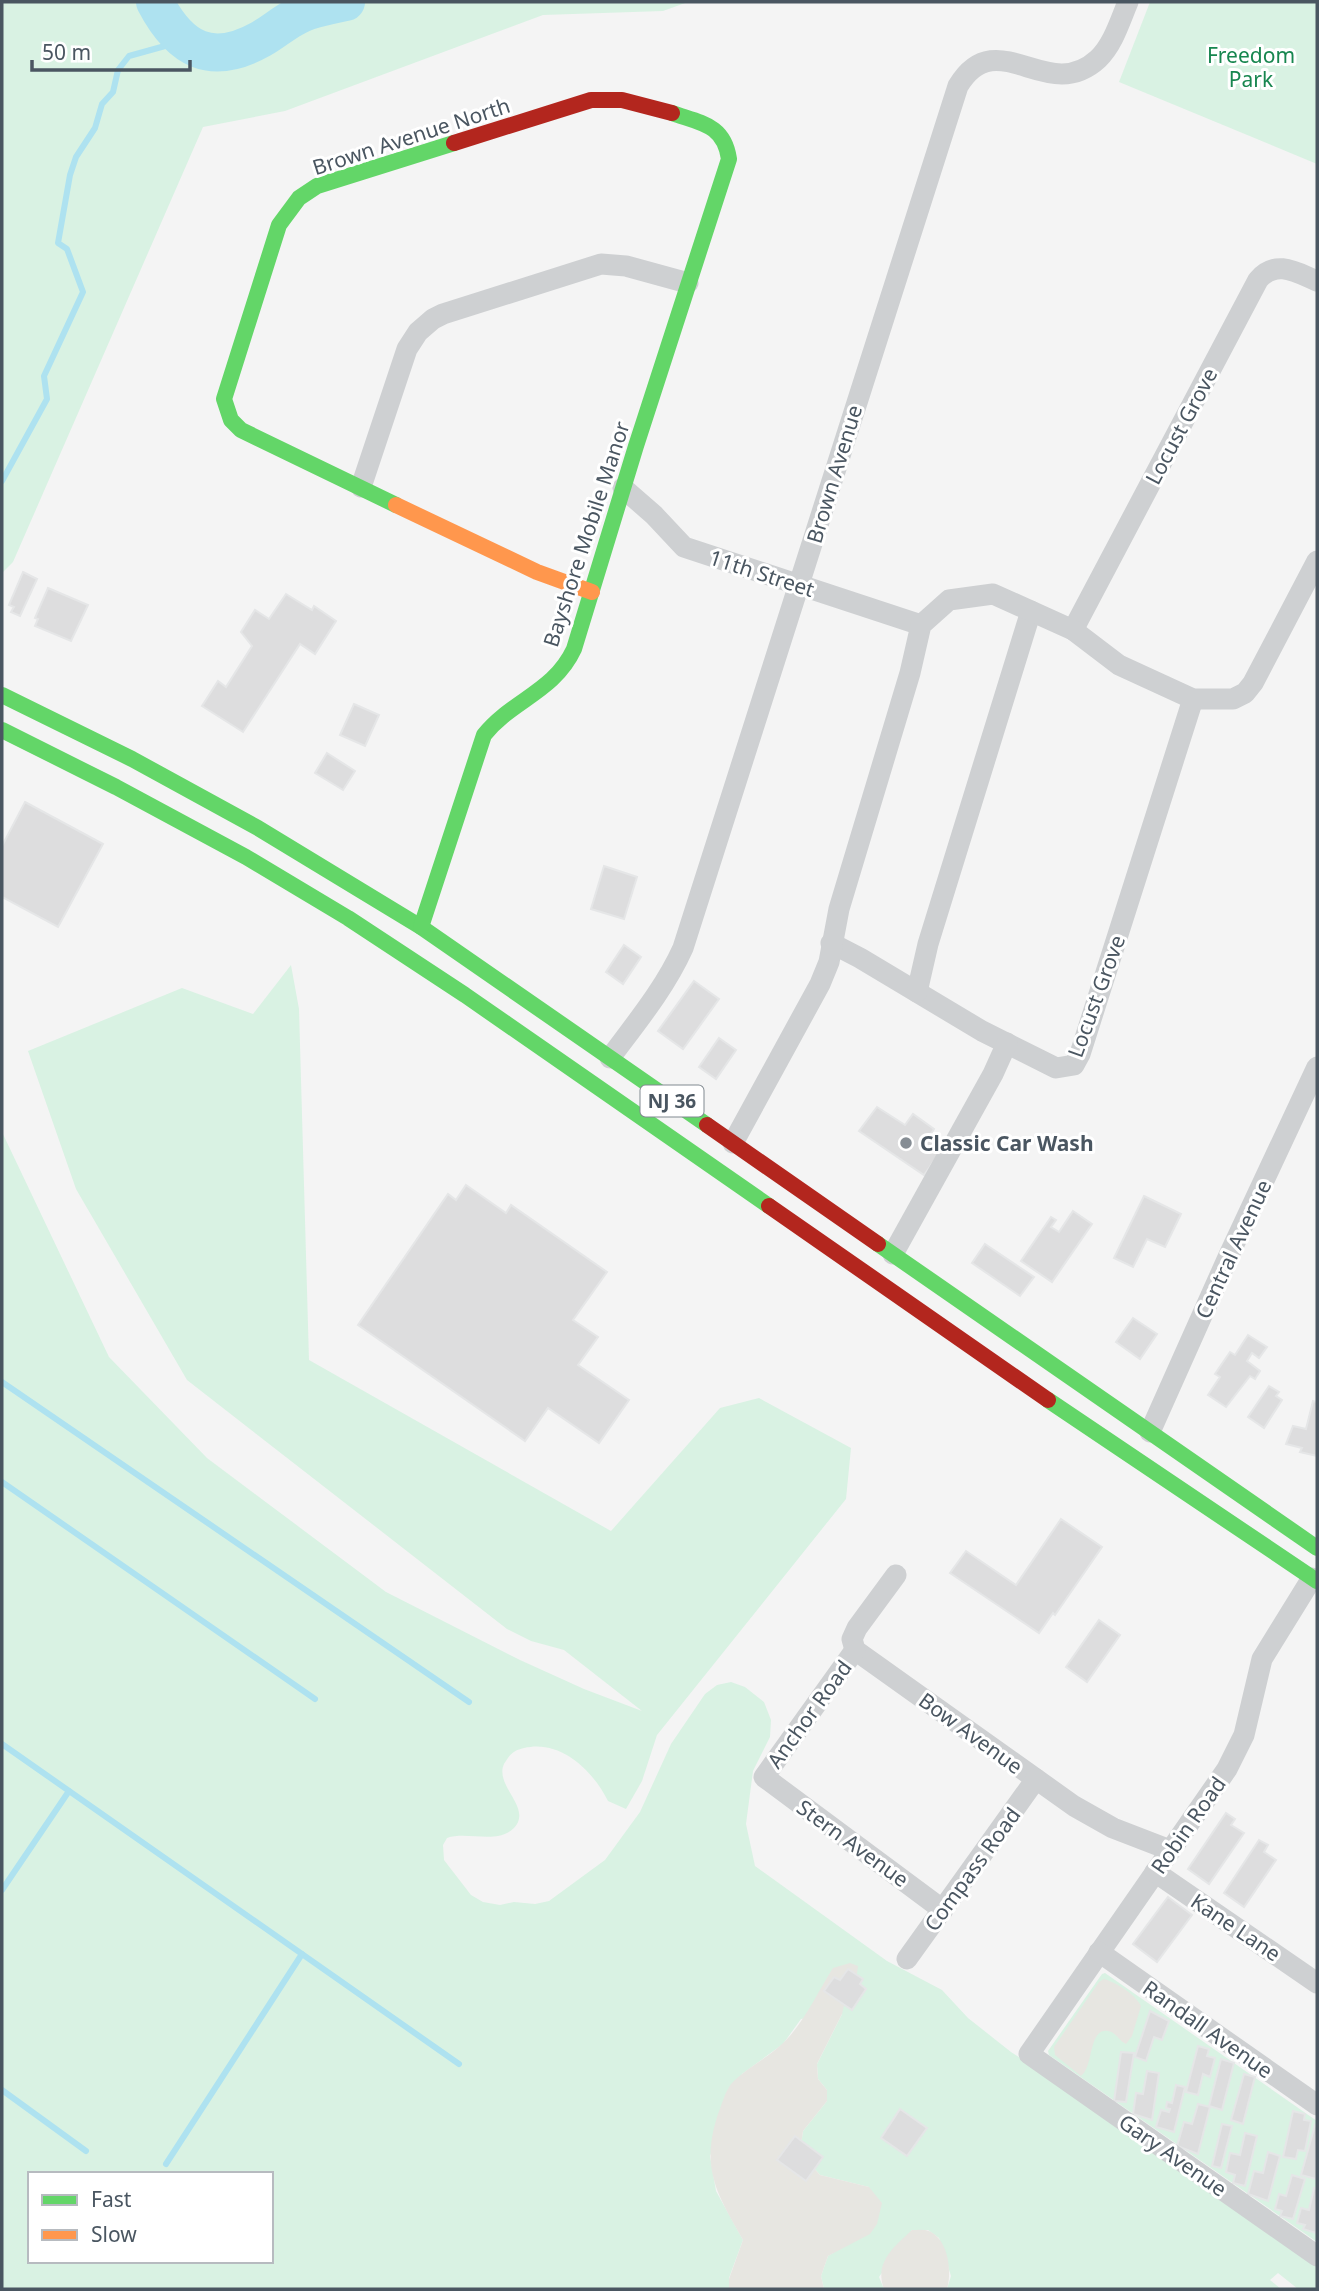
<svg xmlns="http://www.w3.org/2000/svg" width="1319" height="2291" viewBox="0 0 1319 2291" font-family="'Noto Sans',sans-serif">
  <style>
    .green { fill: #d9f2e3; fill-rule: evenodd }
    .sand { fill: #e7e6e1 }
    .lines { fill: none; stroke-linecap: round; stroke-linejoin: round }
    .stream { stroke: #aee2f0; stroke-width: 6 }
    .river { stroke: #aee2f0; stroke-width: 38 }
    .building { fill: #ddddde; stroke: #e5e6e7; stroke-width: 2 }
    .street { stroke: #ced0d2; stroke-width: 21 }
    .fast { stroke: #63d668; stroke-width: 16 }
    .slow { stroke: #ff974d; stroke-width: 16 }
    .jam { stroke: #b3261e; stroke-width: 16 }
    .poi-dot { fill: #868d94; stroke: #fff; stroke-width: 2.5 }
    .labels { text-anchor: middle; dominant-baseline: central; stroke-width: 6; stroke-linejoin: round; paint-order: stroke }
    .shield { fill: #fff; stroke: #808990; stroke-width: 2 }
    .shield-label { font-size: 19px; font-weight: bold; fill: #4a5661 }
    .park-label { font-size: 21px; fill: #17864f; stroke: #fff }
    .street-label { font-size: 21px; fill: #4a5661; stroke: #fff }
    .poi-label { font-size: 21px; font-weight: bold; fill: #4a5661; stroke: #fff; text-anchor: start }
  </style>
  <rect width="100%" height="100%" fill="#f4f4f4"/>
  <!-- green -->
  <g class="green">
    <path d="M 2,2 L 688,2 L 663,11 L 543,15 L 285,111 L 203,127 L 13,562 L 2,573 Z"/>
    <path d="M 1150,2 L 1317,2 L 1317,164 L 1119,82 Z"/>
    <path d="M 291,965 L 299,1009 L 309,1360 L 611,1531 L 720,1408 L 759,1398 L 851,1448 L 846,1499 L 657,1735 L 642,1781 L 626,1809 L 608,1801 C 593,1771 561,1739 524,1748 C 514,1750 509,1755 504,1764 C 494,1786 533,1808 514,1828 C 497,1845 468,1831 447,1838 L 443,1845 L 444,1860 L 471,1895 L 483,1902 L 500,1905 L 514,1902 L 535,1904 L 549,1901 L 605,1860 L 640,1812 L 671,1744 L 705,1694 L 717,1685 L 731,1682 L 745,1687 L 764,1702 L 771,1720 L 770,1737 L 753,1771 L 746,1824 L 755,1866 L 887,1961 L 942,1990 L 968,2018 L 1011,2052 L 1317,2249 L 1317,2289 L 1298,2289 L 1278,2273 L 1270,2280 L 1281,2289 L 947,2289 L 951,2276 L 939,2238 L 928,2230 L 912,2230 L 879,2277 L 884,2289 L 824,2289 L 821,2276 L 828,2256 L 846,2245 L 869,2187 L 820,2175 L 800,2152 L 803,2131 L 827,2101 L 827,2090 L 818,2079 L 817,2064 L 842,2014 L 801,2019 L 783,2044 L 742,2074 L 710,2156 L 716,2191 L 743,2240 L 729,2278 L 729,2289 L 2,2289 L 2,1132 L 109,1357 L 207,1458 L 386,1592 L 520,1660 L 584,1689 L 642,1711 L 564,1650 L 531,1641 L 507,1629 L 187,1380 L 76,1189 L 28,1051 L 182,988 L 253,1014 ZM 30,2174 L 271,2174 L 271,2261 L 30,2261 Z"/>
    <path d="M 1105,1973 L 1317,2121 L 1317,2242 L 1049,2055 L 1048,2051 L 1102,1974 Z"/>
  </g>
  <!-- sand -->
  <g class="sand">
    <path d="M 850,1963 L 858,1966 L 856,1980 L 848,1988 L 842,2014 L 817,2064 L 818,2079 L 827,2090 L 827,2101 L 803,2131 L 800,2152 L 820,2175 L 869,2187 L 882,2203 L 877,2224 L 870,2234 L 828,2256 L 821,2276 L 824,2289 L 729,2289 L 729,2279 L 743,2240 C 717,2194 700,2168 718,2114 C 722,2104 725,2092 731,2084 C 746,2068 766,2059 782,2044 C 803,2025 817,1993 833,1968 Z"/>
    <path d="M 1104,1979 C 1117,1983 1135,1994 1141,2006 L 1132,2036 L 1126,2044 C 1119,2041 1116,2032 1108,2031 C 1088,2028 1094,2066 1081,2076 L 1055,2055 L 1054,2047 L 1099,1982 Z"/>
    <path d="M 912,2230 C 917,2230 925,2229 929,2231 C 949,2240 952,2272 947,2289 L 884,2289 C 874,2262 894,2247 912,2230 Z"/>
  </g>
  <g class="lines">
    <!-- stream -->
    <g class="stream">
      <path d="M 2,481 L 47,399 L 44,376 L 83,292 L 67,249 L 58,243 L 70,175 L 76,157 L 95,128 L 102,104 L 113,92 L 118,70 L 129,56 L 183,41"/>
      <path d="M 2,1382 L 469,1702"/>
      <path d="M 2,1482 L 315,1699"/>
      <path d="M 2,1744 L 459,2064"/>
      <path d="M 2,1890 L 69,1791"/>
      <path d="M 2,2090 L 86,2151"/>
      <path d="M 166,2164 L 302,1954"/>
    </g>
    <!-- river -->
    <path class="river" d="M 155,2 C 180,50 211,67 261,39 C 275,31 288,19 303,13 C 316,8 332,5 346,2"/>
  </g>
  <!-- building -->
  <g class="building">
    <path d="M 23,572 L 37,579 L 20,616 L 11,612 L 14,607 L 9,605 Z"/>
    <path d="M 48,588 L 88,605 L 71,641 L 35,626 L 38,619 L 35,618 Z"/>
    <path d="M 286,594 L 312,610 L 314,606 L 336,621 L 315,654 L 300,644 L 243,732 L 202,706 L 218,681 L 226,687 L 252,646 L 241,632 L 255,610 L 269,619 Z"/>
    <path d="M 354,704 L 379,715 L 365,746 L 340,735 Z"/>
    <path d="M 327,753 L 355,771 L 343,790 L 315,773 Z"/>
    <path d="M 25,802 L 103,844 L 58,927 L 2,897 L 2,846 Z"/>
    <path d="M 604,866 L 637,877 L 624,919 L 591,909 Z"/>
    <path d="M 624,945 L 641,957 L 623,984 L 606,972 Z"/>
    <path d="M 694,981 L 719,999 L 683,1049 L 658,1031 Z"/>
    <path d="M 719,1038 L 736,1050 L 716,1079 L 699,1067 Z"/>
    <path d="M 877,1107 L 905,1125 L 913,1114 L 934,1129 L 929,1137 L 943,1148 L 924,1175 L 859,1131 Z"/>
    <path d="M 466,1185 L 506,1213 L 511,1205 L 607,1272 L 573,1320 L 598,1337 L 578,1365 L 629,1400 L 599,1443 L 548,1408 L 525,1441 L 358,1325 L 448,1194 L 456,1200 Z"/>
    <path d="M 1144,1196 L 1181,1214 L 1165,1247 L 1147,1239 L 1133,1267 L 1114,1258 Z"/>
    <path d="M 1073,1211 L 1092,1224 L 1052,1282 L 1021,1261 L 1051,1217 L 1056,1220 L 1051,1227 L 1059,1232 Z"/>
    <path d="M 985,1244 L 1034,1277 L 1020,1296 L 972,1263 Z"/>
    <path d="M 1133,1318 L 1157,1334 L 1140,1359 L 1116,1342 Z"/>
    <path d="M 1248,1335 L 1267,1347 L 1259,1358 L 1252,1353 L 1247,1361 L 1260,1371 L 1255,1379 L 1250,1376 L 1226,1407 L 1208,1395 L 1220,1377 L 1215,1374 L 1230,1352 L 1235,1355 Z"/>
    <path d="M 1269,1386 L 1279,1392 L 1276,1396 L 1282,1400 L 1264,1428 L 1248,1417 Z"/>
    <path d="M 1313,1401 L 1317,1402 L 1317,1456 L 1300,1452 L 1302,1448 L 1286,1444 L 1293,1426 L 1306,1429 Z"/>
    <path d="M 1061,1519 L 1102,1547 L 1055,1615 L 1053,1613 L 1039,1633 L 950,1573 L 966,1551 L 1016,1585 Z"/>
    <path d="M 1099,1620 L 1120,1635 L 1087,1682 L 1066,1667 Z"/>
    <path d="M 1226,1813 L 1235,1819 L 1231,1825 L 1244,1833 L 1209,1884 L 1188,1869 Z"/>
    <path d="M 1259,1840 L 1268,1845 L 1264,1852 L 1276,1860 L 1244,1907 L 1224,1893 Z"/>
    <path d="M 1168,1897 L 1192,1915 L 1157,1962 L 1133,1944 Z"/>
    <path d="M 848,1969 L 863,1979 L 860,1984 L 866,1989 L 852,2010 L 824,1991 L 834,1977 L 840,1980 Z"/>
    <path d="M 1150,2011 L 1169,2021 L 1162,2040 L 1154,2037 L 1146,2061 L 1135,2057 Z"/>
    <path d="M 1198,2046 L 1209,2049 L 1207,2056 L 1215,2058 L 1210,2077 L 1203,2074 L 1198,2095 L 1186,2092 Z"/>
    <path d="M 1121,2052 L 1134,2053 L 1126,2102 L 1114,2101 Z"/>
    <path d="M 1221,2059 L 1234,2063 L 1222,2110 L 1209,2106 Z"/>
    <path d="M 1147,2071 L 1159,2073 L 1152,2120 L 1133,2114 L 1136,2093 L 1143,2094 Z"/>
    <path d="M 1244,2074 L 1255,2077 L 1243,2124 L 1231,2120 Z"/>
    <path d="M 1176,2085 L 1185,2087 L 1174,2132 L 1156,2127 L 1161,2110 L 1169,2112 L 1170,2109 L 1166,2108 L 1167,2102 L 1172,2103 Z"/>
    <path d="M 1198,2104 L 1210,2107 L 1198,2154 L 1177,2146 L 1184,2122 L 1192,2124 Z"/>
    <path d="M 900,2109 L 927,2128 L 907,2156 L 881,2138 Z"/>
    <path d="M 1293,2111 L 1305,2114 L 1304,2120 L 1311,2121 L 1305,2151 L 1298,2150 L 1296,2159 L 1283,2157 Z"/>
    <path d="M 1222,2124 L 1232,2126 L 1221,2168 L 1212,2166 Z"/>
    <path d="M 1315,2125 L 1317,2126 L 1316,2179 L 1301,2175 Z"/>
    <path d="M 1245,2133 L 1257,2136 L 1245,2186 L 1233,2183 L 1235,2175 L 1226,2172 L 1230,2153 L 1240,2155 Z"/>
    <path d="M 795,2136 L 823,2157 L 806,2181 L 777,2160 Z"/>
    <path d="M 1268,2152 L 1280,2156 L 1268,2201 L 1248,2194 L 1254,2171 L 1263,2173 Z"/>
    <path d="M 1292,2175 L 1305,2179 L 1293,2219 L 1280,2216 L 1282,2211 L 1275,2209 L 1279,2194 L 1286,2196 Z"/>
    <path d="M 1314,2188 L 1317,2189 L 1316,2233 L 1303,2229 L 1305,2225 L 1297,2223 L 1301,2208 L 1309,2210 Z"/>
  </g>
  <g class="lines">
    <!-- street -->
    <g class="street">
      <path d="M 361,487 L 407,349 L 418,332 L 433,319 L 443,314 L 601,264 L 626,266 L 688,283"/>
      <path d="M 623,488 L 654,515 L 684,547 L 921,625"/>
      <path d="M 1073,630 L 1258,280 C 1276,259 1296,272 1317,281"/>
      <path d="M 831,943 L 860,958 L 982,1031 L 1056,1068 L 1074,1065 L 1080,1054 L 1193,699"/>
      <path d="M 917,992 L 928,944 L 1031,611"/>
      <path d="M 610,1058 C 636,1023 665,988 683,948 L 958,86 C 997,21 1047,106 1098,59 C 1113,45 1120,21 1128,2"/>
      <path d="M 733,1143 L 820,984 L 829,962 L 839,909 L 910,673 L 921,625 L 949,600 L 993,594 L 1073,630 L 1119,665 L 1193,699 L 1233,699 L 1245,693 L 1253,683 L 1317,561"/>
      <path d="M 893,1254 L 993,1074 L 1007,1043"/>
      <path d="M 1150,1432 L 1229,1255 L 1317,1067"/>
      <path d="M 896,1575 L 857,1628 L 852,1639 L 855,1650 L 1074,1806 L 1113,1828 L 1170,1850"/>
      <path d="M 1312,1578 L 1262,1659 L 1244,1735 L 1227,1769 L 1029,2054 L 1317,2256"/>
      <path d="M 855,1650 L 764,1777 L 943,1910"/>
      <path d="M 1155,1872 L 1317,1983"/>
      <path d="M 1099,1952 L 1317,2105"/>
      <path d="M 907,1959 L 1036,1779"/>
    </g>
    <!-- fast -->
    <g class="fast">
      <path d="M 396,505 L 241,430 L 231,420 L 224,399 L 279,225 L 299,198 L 317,186 L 454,143"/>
      <path d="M 2,695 L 132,759 L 258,828 L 421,927 L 707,1125"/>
      <path d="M 2,730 L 116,787 L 246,857 L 348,918 L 465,995 L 769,1206"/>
      <path d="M 421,927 L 484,735 C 512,700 554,692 574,649 L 636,446 L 729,159 C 724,124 700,123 672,113"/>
      <path d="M 878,1244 L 1317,1548"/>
      <path d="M 1048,1400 L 1317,1581"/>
    </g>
    <!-- slow -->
    <path class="slow" d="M 396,505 L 537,572 L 592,592"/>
    <!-- jam -->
    <g class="jam">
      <path d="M 454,143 L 591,100 L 622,100 L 672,113"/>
      <path d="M 707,1125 L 878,1244"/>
      <path d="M 769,1206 L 1048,1400"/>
    </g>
  </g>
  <!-- markers -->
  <circle class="poi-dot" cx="906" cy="1143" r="7"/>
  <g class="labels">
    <!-- shield labels -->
    <rect class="shield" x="640.5" y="1085.5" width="63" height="31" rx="5"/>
    <g class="shield-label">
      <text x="672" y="1101">NJ 36</text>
    </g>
    <!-- park labels -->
    <g class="park-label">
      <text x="1251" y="55">Freedom<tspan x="1251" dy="24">Park</tspan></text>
    </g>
    <!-- street labels -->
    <g class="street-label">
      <text transform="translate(411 136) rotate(-18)">Brown Avenue North</text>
      <text transform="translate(1181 426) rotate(-62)">Locust Grove</text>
      <text transform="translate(834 474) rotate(-73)">Brown Avenue</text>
      <text transform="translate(586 534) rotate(-72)">Bayshore Mobile Manor</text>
      <text transform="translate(762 573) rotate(18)">11th Street</text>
      <text transform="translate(1096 996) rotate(-70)">Locust Grove</text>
      <text transform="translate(1233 1249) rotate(-65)">Central Avenue</text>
      <text transform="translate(809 1714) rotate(-54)">Anchor Road</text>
      <text transform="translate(971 1733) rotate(36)">Bow Avenue</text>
      <text transform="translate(1188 1825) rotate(-55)">Robin Road</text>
      <text transform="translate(853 1843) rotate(36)">Stern Avenue</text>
      <text transform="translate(972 1869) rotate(-54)">Compass Road</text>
      <text transform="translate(1236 1927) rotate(34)">Kane Lane</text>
      <text transform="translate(1208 2029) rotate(35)">Randall Avenue</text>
      <text transform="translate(1173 2155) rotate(35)">Gary Avenue</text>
    </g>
    <!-- poi labels -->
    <g class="poi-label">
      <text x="920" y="1143">Classic Car Wash</text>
    </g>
  </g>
  <!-- border -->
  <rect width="1319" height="2291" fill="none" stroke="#4a5661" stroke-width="7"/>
  <!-- legend -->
  <rect x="28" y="2172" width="245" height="91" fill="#ffffff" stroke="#b7bbc0" stroke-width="2"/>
  <rect x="42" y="2195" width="35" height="10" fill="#63d668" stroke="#b7bbc0" stroke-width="2"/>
  <text x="91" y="2207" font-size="21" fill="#4a5661">Fast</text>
  <rect x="42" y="2230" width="35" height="10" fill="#ff974d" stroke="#b7bbc0" stroke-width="2"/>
  <text x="91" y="2242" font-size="21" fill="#4a5661">Slow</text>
  <!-- scale -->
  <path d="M32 60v10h158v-10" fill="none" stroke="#4a5661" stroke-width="3.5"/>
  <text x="42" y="60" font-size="21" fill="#4a5661" stroke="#ffffff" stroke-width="5" paint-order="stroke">50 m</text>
</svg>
